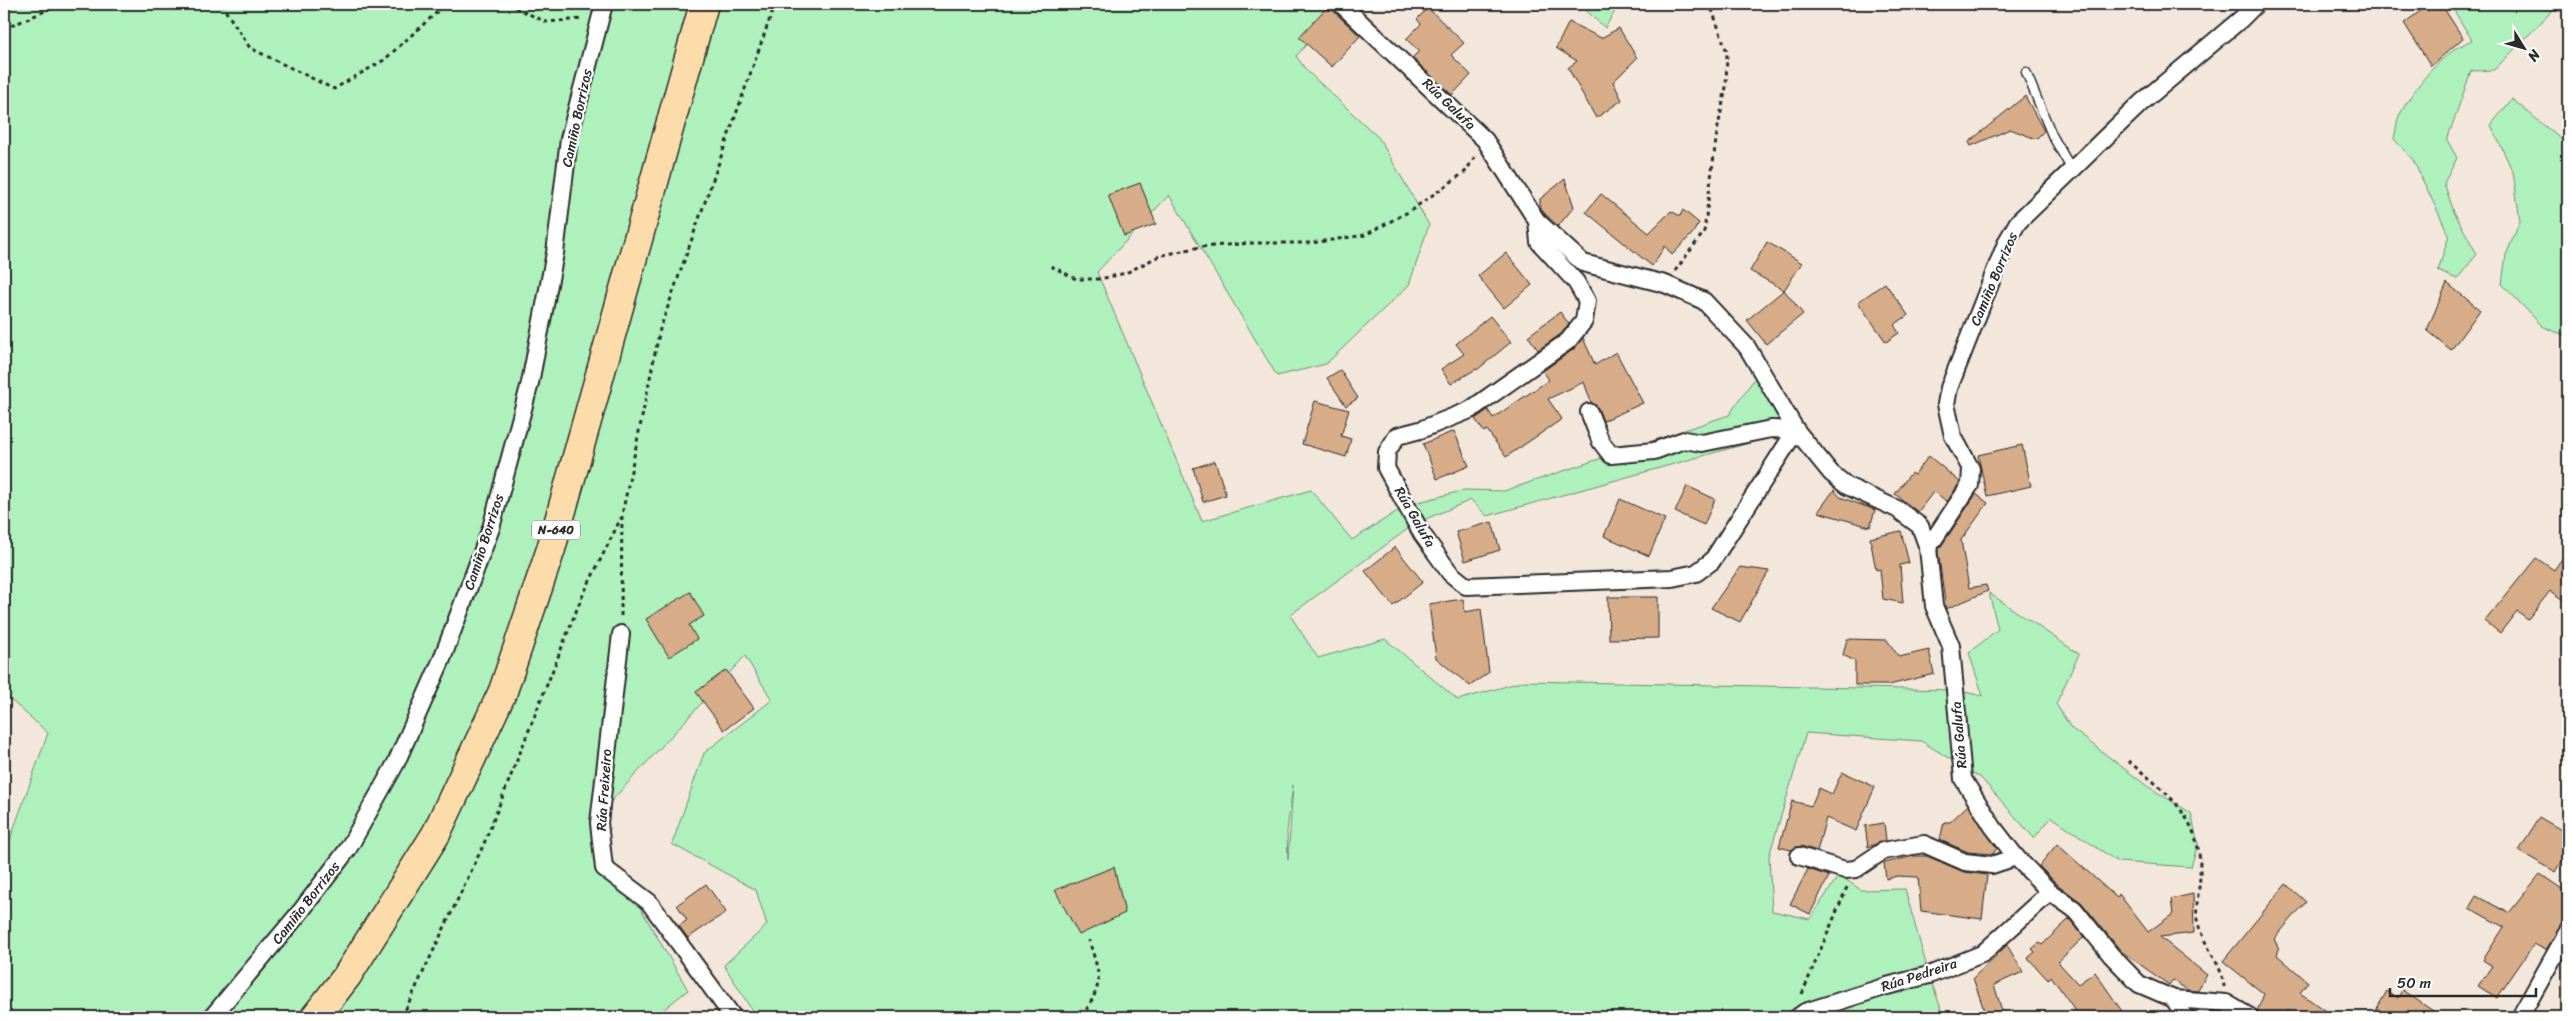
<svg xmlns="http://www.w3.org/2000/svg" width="2572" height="1021" viewBox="0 0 2572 1021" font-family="Sriracha,sans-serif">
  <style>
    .green { fill: #aef1bc; stroke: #6c8e74; fill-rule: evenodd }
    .building { fill: #d7ac88; stroke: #2b2b2b }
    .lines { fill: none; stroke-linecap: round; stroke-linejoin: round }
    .lane-casing { stroke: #2b2b2b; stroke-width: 11 }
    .street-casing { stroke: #2b2b2b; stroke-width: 20 }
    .highway-casing { stroke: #2b2b2b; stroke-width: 31 }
    .path { stroke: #2b2b2b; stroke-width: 3; stroke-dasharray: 4 4; stroke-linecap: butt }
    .lane { stroke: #fff; stroke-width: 8 }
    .street { stroke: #fff; stroke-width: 16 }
    .highway { stroke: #fddcac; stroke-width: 28 }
    .labels { text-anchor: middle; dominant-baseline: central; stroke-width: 4.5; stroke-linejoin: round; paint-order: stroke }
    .shield { fill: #fff; stroke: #6b6b6b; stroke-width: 1 }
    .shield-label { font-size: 12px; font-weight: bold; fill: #2b2b2b }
    .street-label { font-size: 14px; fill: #2b2b2b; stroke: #fff }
  </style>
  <rect width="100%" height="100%" fill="#f3e6db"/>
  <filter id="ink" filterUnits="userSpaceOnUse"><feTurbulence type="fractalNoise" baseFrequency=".02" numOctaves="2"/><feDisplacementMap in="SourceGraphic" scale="10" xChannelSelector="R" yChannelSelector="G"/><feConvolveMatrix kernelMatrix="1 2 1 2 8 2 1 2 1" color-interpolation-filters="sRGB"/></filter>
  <g filter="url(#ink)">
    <!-- green -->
    <g class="green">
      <path d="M 4,4 L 1343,4 L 1296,56 L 1306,70 L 1379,138 L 1429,225 L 1409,285 L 1326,364 L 1277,376 L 1169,195 L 1097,272 L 1202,521 L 1311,490 L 1352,540 L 1407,505 L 1465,490 L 1504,491 L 1729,415 L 1766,362 L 1796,430 L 1487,516 L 1471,500 L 1416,523 L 1290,615 L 1318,658 L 1385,639 L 1458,700 L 1524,681 L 1955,690 L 1983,696 L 1969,653 L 1998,629 L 1989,593 L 2079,654 L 2056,704 L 2071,728 L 2147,786 L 2191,813 L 2198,844 L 2191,867 L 2118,862 L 2052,817 L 2034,838 L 1981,778 L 1921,741 L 1806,733 L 1769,856 L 1772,911 L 1810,919 L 1839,875 L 1861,890 L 1905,889 L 1929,975 L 1944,1017 L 756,1017 L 724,965 L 767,925 L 756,890 L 672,844 L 704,753 L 772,700 L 745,656 L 591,823 L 688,990 L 654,1017 L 4,1017 L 4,856 L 48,733 L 4,694 ZM 1293,785 L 1288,860 L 1287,831 Z"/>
      <path d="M 1579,4 L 1619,4 L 1605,28 Z"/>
      <path d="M 2450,4 L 2559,4 L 2494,70 L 2471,71 L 2447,140 L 2457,158 L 2444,183 L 2454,212 L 2477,254 L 2457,279 L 2438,271 L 2449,235 L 2413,160 L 2394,139 C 2396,132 2396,123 2399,116 C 2415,86 2441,53 2472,40 Z"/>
      <path d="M 2512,99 L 2563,141 L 2568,137 L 2568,337 L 2542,326 L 2502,284 L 2506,255 L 2520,221 L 2513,172 L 2491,125 Z"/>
    </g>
    <!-- building -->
    <g class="building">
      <path d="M 2430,4 L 2441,4 L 2463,38 L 2431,66 L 2404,23 Z"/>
      <path d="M 1328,6 L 1360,36 L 1332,67 L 1299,37 Z"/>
      <path d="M 1428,8 L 1464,43 L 1451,55 L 1471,75 L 1452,95 L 1412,58 L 1419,51 L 1406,39 L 1421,24 L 1417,19 Z"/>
      <path d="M 1569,22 L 1601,38 L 1619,28 L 1637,58 L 1613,82 L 1622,100 L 1596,118 L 1568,68 L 1577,61 L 1556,48 Z"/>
      <path d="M 2025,96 L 2044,131 L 2036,139 L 2010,129 L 1971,146 L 1969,142 Z"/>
      <path d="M 1565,179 L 1574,207 L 1558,226 L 1545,214 L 1540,207 L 1540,199 Z"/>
      <path d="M 1140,183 L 1156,224 L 1124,236 L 1108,195 Z"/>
      <path d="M 1601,194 L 1649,233 L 1671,211 L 1680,216 L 1683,210 L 1699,223 L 1692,234 L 1672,255 L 1665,246 L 1652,266 L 1586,212 Z"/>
      <path d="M 1767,242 L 1802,263 L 1784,290 L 1750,271 Z"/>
      <path d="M 1506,253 L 1532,285 L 1504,308 L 1478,276 Z"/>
      <path d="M 1885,283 L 1908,315 L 1894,325 L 1899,333 L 1886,342 L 1858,302 Z"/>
      <path d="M 2447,283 L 2480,310 L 2451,350 L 2427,330 Z"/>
      <path d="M 1784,290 L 1803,314 L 1766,344 L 1747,320 Z"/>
      <path d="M 1560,312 L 1569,324 L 1561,334 L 1538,350 L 1528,336 Z"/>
      <path d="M 1490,316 L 1511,342 L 1477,370 L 1476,369 L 1451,384 L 1441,369 L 1464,354 L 1456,344 Z"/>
      <path d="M 1583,338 L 1595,365 L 1616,352 L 1643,403 L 1603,421 L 1598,408 L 1591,402 L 1584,382 L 1548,399 L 1562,419 L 1506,457 L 1487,430 L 1484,432 L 1475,419 L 1488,410 L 1493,418 L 1549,380 L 1543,371 L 1574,349 Z"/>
      <path d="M 1340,370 L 1358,398 L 1346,406 L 1327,378 Z"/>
      <path d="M 1315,401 L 1349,410 L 1341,436 L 1351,439 L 1346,457 L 1302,444 Z"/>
      <path d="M 1454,431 L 1469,466 L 1437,479 L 1423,444 Z"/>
      <path d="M 2022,445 L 2031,486 L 1987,496 L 1978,455 Z"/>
      <path d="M 1929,456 L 1960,482 L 1947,502 L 1934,491 L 1918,512 L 1895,494 L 1911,473 L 1914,475 Z"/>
      <path d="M 1215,461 L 1226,495 L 1203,502 L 1193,468 Z"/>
      <path d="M 1687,486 L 1715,499 L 1704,525 L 1675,512 Z"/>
      <path d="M 1834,490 L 1840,497 L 1875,510 L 1870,527 L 1818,512 Z"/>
      <path d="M 1976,494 L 1988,503 L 1961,540 L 1969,588 L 1986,585 L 1988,591 L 1946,609 L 1938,551 Z"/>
      <path d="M 1620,499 L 1665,519 L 1649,556 L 1604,536 Z"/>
      <path d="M 1492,522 L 1500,550 L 1465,561 L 1456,532 Z"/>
      <path d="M 1901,531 L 1909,563 L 1900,565 L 1903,603 L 1883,599 L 1880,569 L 1876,570 L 1870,538 Z"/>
      <path d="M 1395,547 L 1423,582 L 1393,606 L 1365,571 Z"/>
      <path d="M 2568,550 L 2568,603 L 2550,591 L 2528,619 L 2517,611 L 2500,633 L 2485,621 L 2536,558 L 2554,570 Z"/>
      <path d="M 1740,567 L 1769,571 L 1740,622 L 1711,608 Z"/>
      <path d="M 690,592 L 704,616 L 689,625 L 697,639 L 669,657 L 646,619 Z"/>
      <path d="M 1608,597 L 1658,597 L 1658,638 L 1609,639 Z"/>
      <path d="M 1463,599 L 1465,612 L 1481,609 L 1489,672 L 1470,686 L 1436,658 L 1429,604 Z"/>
      <path d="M 1847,639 L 1887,640 L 1899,657 L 1929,650 L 1934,674 L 1889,685 L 1855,685 L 1855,661 L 1843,655 Z"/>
      <path d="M 726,670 L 754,708 L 724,730 L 696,692 Z"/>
      <path d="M 1842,772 L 1875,787 L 1856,831 L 1826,818 L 1817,851 L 1801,846 L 1791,850 L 1779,847 L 1792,801 L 1811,806 L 1819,788 L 1832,794 Z"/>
      <path d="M 1968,805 L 1997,848 L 1993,854 L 1968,852 L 1940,840 L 1944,822 L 1950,822 Z"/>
      <path d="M 2539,817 L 2568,834 L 2568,851 L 2556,872 L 2519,851 Z"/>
      <path d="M 1884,823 L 1886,840 L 1868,847 L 1865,826 Z"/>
      <path d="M 2057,844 L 2117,898 L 2119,894 L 2148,932 L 2173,914 L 2171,899 L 2193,894 L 2194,933 L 2160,937 L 2207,975 L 2197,991 L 2188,990 L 2172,980 L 2169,985 L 2121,951 L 2082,903 L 2057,884 L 2039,866 Z"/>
      <path d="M 1914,856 L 1927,856 L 1964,872 L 1987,875 L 1982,919 L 1921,911 L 1918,877 L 1897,876 L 1886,879 L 1884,863 Z"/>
      <path d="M 1114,867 L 1125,913 L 1079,935 L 1055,890 Z"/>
      <path d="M 1808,869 L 1829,876 L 1810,914 L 1790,904 Z"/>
      <path d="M 2540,874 L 2568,893 L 2568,913 L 2546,950 L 2534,944 L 2497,998 L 2478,986 L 2492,966 L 2483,960 L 2504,927 L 2469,908 L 2476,896 L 2509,913 Z"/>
      <path d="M 706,884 L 726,912 L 688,938 L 679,926 L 687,920 L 677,905 Z"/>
      <path d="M 2286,884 L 2306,902 L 2274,939 L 2279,949 L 2277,955 L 2308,982 L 2300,993 L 2334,1017 L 2298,1017 L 2288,1010 L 2282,1017 L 2269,1017 L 2257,1011 L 2264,994 L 2223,961 Z"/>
      <path d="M 2069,919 L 2084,937 L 2058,962 L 2078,984 L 2095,972 L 2126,1017 L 2080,1017 L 2051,976 L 2048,980 L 2028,958 L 2035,952 L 2032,949 L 2039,943 L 2042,945 Z"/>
      <path d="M 2007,945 L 2023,972 L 1994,985 L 2004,1017 L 1983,1017 L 1983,1007 L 1973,978 Z"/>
      <path d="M 2402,990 L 2442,1017 L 2372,1017 L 2387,991 L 2398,998 Z"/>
    </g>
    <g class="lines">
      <!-- lane casing -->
      <g class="lane-casing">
        <path id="lane" d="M 2026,72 L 2052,135 L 2072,170"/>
      </g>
      <!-- street casing -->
      <g class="street-casing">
        <g id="street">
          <path d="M 1341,4 L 1485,140 L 1537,221 L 1583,263 L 1665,284 L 1704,301 L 1747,347 L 1796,430 L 1831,473 L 1847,486 L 1897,509 L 1920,526 L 1928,548 L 1934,606 L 1951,646 L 1963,779 L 1993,827 L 2016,857 L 2050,892 L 2074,909 L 2111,955 L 2139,984 L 2174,999 L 2226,1003 L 2250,1017"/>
          <path d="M 1537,221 L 1539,242 L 1576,282 L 1587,301 L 1584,321 L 1568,341 L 1470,410 L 1420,430 L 1397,436 L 1387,452 L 1386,468 L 1422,534 L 1450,573 L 1466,586 L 1672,578 L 1696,573 L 1712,561 L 1796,430"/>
          <path d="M 1589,412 L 1601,442 L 1611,455 L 1654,451 L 1684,440 L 1702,443 L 1771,429 L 1796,430"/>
          <path d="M 1928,548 L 1970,485 L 1971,469 L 1953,436 L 1946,404 L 1949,388 L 2007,241 L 2018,222 L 2141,103 L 2241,19 L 2256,4"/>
          <path d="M 621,634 L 599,823 L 604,868 L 649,902 L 733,1017"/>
          <path d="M 1799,856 L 1845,870 L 1856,869 L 1883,851 L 1924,844 L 1965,862 L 1992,865 L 2016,857"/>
          <path d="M 2174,999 L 2185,1017"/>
          <path d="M 212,1017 L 301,911 L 348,849 L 396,763 L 442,659 L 491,528 L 530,383 L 555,253 L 569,139 L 604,4"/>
          <path d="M 1798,1017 L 1805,1012 L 1887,986 L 1929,975 L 1982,954 L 2050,892"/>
          <path d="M 2520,1017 L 2568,931"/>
        </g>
      </g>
      <!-- highway casing -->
      <g class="highway-casing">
        <path id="highway" d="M 315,1017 L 347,976 L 436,834 L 503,691 L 551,549 L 704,4"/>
      </g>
      <!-- path -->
      <g class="path">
        <path d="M 221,4 L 250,48 L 334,89 L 384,60 L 446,4"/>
        <path d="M 508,4 L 546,22 L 583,19"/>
        <path d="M 4,29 L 61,4"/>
        <path d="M 1051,266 L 1076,279 L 1100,279 L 1126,273 L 1159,256 L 1200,247 L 1252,243 L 1311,243 L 1365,235 L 1410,211 L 1465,172 L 1475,157"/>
        <path d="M 1675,271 L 1704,232 L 1717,132 L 1726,87 L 1727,52 L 1710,4"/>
        <path d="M 621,616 L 622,515 L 660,329 L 775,4"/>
        <path d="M 2128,761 C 2168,793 2202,818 2200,874 C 2200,892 2193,910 2199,927 C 2205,947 2223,966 2224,987"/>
        <path d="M 1802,994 L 1847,887"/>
        <path d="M 402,1017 L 483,846 L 581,599 L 621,518"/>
        <path d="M 1082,1017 C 1104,981 1101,980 1089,940"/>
      </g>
      <!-- lane -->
      <use href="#lane" class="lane"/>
      <!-- street -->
      <use href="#street" class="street"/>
      <!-- highway -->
      <use href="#highway" class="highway"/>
    </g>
  </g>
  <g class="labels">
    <!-- shield labels -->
    <rect class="shield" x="532" y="520.5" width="48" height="19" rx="4"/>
    <g class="shield-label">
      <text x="556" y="530">N-640</text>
    </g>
    <!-- street labels -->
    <g class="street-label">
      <text transform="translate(1449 104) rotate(44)">Rúa Galufa</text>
      <text transform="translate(577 118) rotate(-78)">Camiño Borrizos</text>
      <text transform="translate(1994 279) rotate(-67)">Camiño Borrizos</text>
      <text transform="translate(1415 517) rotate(60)">Rúa Galufa</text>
      <text transform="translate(484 542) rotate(-72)">Camiño Borrizos</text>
      <text transform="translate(1959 735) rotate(-95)">Rúa Galufa</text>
      <text transform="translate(604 790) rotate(-86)">Rúa Freixeiro</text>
      <text transform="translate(306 903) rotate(-52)">Camiño Borrizos</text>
      <text transform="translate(1919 975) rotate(-18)">Rúa Pedreira</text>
    </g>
  </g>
  <!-- margin -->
  <rect width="2572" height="1021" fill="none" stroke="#fff" stroke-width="20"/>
  <rect x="10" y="10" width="2552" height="1001" fill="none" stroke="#2b2b2b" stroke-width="2" filter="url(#ink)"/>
  <!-- north arrow -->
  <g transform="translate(2524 48) rotate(127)" stroke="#ffffff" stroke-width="4" paint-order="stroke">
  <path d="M0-4L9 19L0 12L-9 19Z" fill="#2b2b2b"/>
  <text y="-8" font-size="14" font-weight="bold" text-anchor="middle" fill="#2b2b2b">N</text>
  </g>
  <!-- scale -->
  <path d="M2390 988v8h146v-8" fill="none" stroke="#2b2b2b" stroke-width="2.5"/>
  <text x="2397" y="988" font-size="15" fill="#2b2b2b" stroke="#ffffff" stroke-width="4" paint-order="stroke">50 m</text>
</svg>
